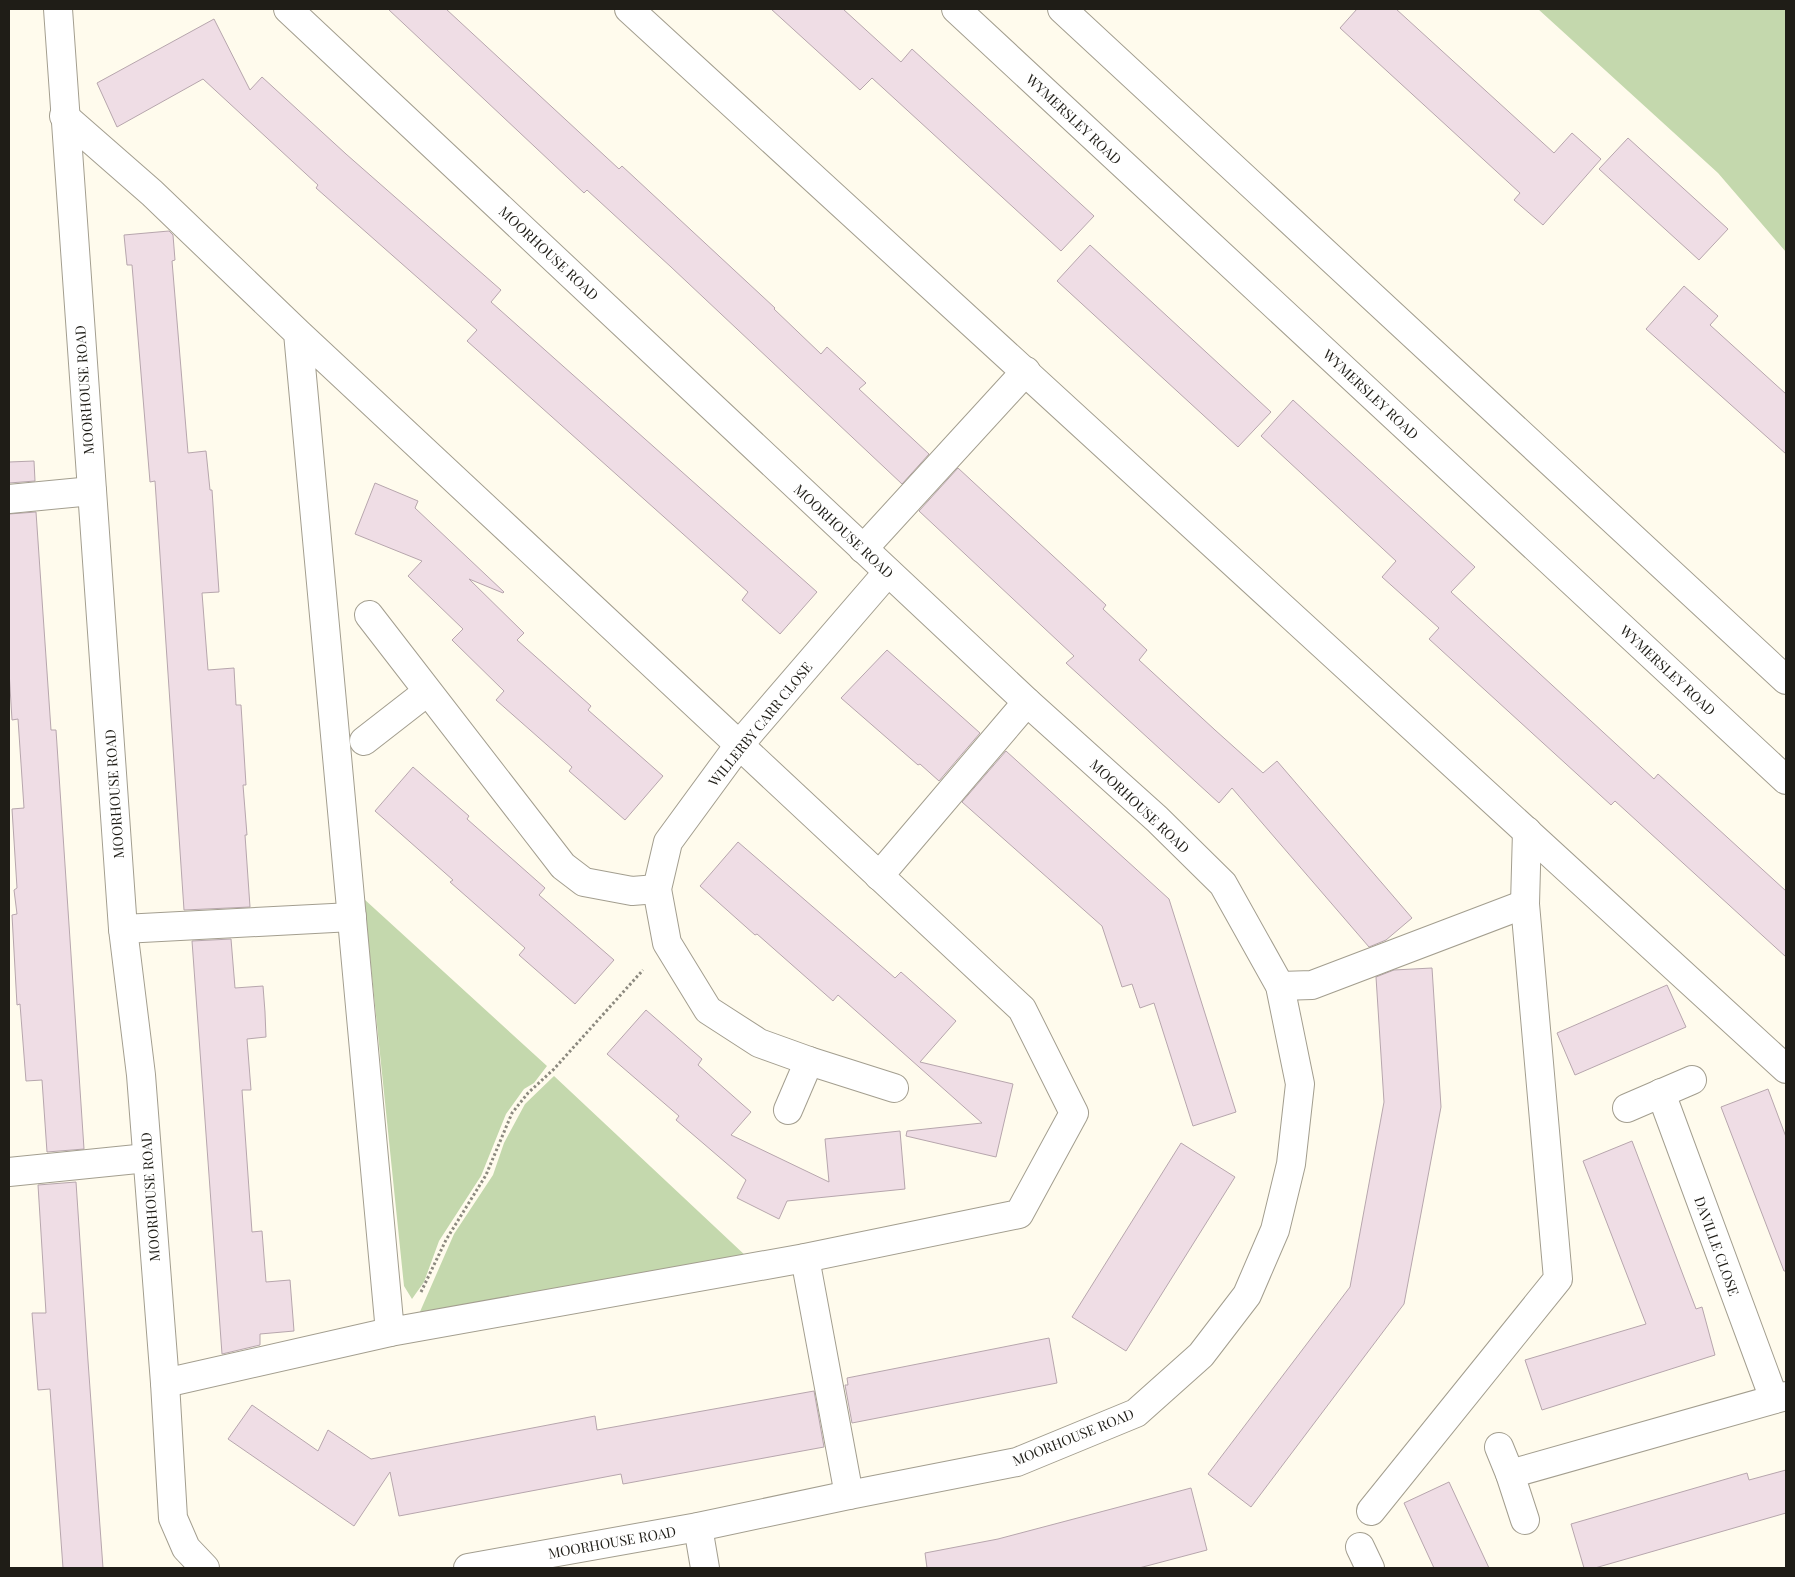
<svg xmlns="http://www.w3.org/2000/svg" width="1795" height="1577" viewBox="0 0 1795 1577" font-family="'Playfair Display',serif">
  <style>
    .green { fill: #c4d8ad }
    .building { fill: #efdde5; stroke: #b7a6ad }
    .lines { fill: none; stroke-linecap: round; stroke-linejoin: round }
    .minor-casing { stroke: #a39e8f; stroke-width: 30 }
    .path { stroke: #8c897f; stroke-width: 3; stroke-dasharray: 2.5 2.5; stroke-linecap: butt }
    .minor { stroke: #fff; stroke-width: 28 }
    .labels { text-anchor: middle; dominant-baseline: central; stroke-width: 5; stroke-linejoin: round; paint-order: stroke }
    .street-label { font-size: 14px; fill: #1f1d17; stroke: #fff }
  </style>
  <rect width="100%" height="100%" fill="#fffbed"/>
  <!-- green -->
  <g class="green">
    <path d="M 1538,9 L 1786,9 L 1786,252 L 1718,173 Z"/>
    <path d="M 364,899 L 547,1066 L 534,1083 L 524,1089 L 506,1114 L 481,1176 L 439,1241 L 424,1282 L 412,1299 L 404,1286 Z"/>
    <path d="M 554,1076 L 747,1257 L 419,1314 L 454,1234 L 493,1175 L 504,1143 L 525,1104 Z"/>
  </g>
  <!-- building -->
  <g class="building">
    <path d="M 388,9 L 446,9 L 619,169 L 622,166 L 775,308 L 774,309 L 821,354 L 827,347 L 866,383 L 859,389 L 929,454 L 902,484 L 671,267 L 587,190 L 584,193 Z"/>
    <path d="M 771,9 L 843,9 L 901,62 L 912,49 L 1094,216 L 1061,251 L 872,78 L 860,90 Z"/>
    <path d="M 1357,9 L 1396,9 L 1554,153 L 1572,133 L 1601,159 L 1543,225 L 1514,200 L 1520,193 L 1340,28 Z"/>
    <path d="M 214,19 L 250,90 L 262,77 L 346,154 L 501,290 L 491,302 L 817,592 L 780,634 L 742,600 L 748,592 L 467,341 L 477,330 L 316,188 L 318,185 L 203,79 L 117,127 L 97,83 Z"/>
    <path d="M 1628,138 L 1728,229 L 1699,260 L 1599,169 Z"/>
    <path d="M 169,231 L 173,235 L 175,260 L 172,261 L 188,453 L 206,451 L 210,490 L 212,490 L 219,592 L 202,593 L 208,670 L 234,668 L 236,705 L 241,705 L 246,785 L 243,785 L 247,835 L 245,835 L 250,907 L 184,910 L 155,481 L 150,482 L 132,265 L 127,265 L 124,235 Z"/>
    <path d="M 1090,245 L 1271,412 L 1238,447 L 1057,281 Z"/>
    <path d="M 1684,286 L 1718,316 L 1710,325 L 1786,394 L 1786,454 L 1646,329 Z"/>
    <path d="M 1293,400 L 1475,567 L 1451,592 L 1654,779 L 1658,774 L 1786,891 L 1786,957 L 1615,801 L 1611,805 L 1429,639 L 1439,628 L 1382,577 L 1396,561 L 1261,436 Z"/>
    <path d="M 34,461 L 35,481 L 9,483 L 9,462 Z"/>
    <path d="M 958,468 L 1106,605 L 1103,609 L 1147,650 L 1139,660 L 1215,730 L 1263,773 L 1277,761 L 1412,918 L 1386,940 L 1369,947 L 1232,788 L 1219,803 L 1066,663 L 1074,656 L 919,511 Z"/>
    <path d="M 375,483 L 418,501 L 415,508 L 504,592 L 503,593 L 469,579 L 524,633 L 517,640 L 591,706 L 588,710 L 663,776 L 625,820 L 569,771 L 572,767 L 496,700 L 504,691 L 452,640 L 463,629 L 408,576 L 422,561 L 355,534 Z"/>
    <path d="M 36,512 L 51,730 L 56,730 L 84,1149 L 47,1152 L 42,1080 L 26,1081 L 20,1004 L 17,1005 L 12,915 L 17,914 L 14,890 L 17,888 L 12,809 L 24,808 L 18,719 L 12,720 L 9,671 L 9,514 Z"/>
    <path d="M 887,650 L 980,733 L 939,781 L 920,764 L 918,765 L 841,698 Z"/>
    <path d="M 1006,751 L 1169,899 L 1236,1112 L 1193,1126 L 1154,1003 L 1140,1008 L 1132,984 L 1122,987 L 1102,926 L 962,802 Z"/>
    <path d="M 413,767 L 469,816 L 467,819 L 545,888 L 539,895 L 614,960 L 575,1004 L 519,955 L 525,948 L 450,882 L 453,880 L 375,811 Z"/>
    <path d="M 738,842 L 895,978 L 901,972 L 956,1021 L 920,1062 L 1013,1084 L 996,1157 L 906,1136 L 907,1131 L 982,1123 L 838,995 L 833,1001 L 757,934 L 755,935 L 700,886 Z"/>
    <path d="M 231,939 L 235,988 L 263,986 L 265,1012 L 266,1037 L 247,1039 L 251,1090 L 242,1090 L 252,1232 L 262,1231 L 266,1282 L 290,1280 L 294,1331 L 260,1334 L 260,1345 L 222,1354 L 192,941 Z"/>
    <path d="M 1432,968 L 1441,1107 L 1404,1304 L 1251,1507 L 1208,1474 L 1350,1287 L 1384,1102 L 1376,977 L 1394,970 Z"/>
    <path d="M 1667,985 L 1686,1027 L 1575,1075 L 1557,1033 Z"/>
    <path d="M 646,1010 L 702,1059 L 698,1065 L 751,1112 L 731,1135 L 829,1182 L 825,1139 L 900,1131 L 905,1189 L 787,1201 L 779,1219 L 737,1198 L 746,1180 L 676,1120 L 679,1116 L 607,1054 Z"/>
    <path d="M 1768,1089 L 1786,1137 L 1786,1271 L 1784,1271 L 1721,1107 Z"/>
    <path d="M 1632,1141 L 1696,1309 L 1702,1307 L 1715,1355 L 1542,1410 L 1525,1360 L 1646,1324 L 1583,1161 Z"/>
    <path d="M 1181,1143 L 1235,1177 L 1126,1351 L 1072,1317 Z"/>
    <path d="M 76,1182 L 88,1361 L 103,1568 L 63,1568 L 50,1389 L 38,1390 L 32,1313 L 46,1313 L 38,1185 Z"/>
    <path d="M 1049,1338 L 1057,1383 L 852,1423 L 845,1385 L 848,1385 L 847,1378 Z"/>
    <path d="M 814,1391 L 824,1447 L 623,1484 L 621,1474 L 399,1516 L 390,1472 L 354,1526 L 228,1439 L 252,1405 L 318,1451 L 328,1430 L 371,1459 L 595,1416 L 597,1430 Z"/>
    <path d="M 1786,1470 L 1786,1513 L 1595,1568 L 1584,1568 L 1571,1524 L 1747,1473 L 1749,1480 Z"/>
    <path d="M 1449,1482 L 1462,1510 L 1489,1568 L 1434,1568 L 1404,1503 Z"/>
    <path d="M 1191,1488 L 1207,1550 L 1139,1568 L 927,1568 L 925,1553 L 998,1539 Z"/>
  </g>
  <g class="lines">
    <!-- minor casing -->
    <g class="minor-casing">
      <g id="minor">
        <path d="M 58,9 L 123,929 L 141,1075 L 165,1383 L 173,1518 L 186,1548 L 205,1568"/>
        <path d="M 288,9 L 1027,702 L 1157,819 L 1223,884 L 1280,986 L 1300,1084 L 1291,1164 L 1275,1230 L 1247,1295 L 1201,1355 L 1136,1413 L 1017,1462 L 849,1495 L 698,1527 L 468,1568"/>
        <path d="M 629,9 L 1786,1069"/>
        <path d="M 956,9 L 1786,780"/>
        <path d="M 1062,9 L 1786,680"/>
        <path d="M 64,116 L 152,193 L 298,333 L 1022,1009 L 1074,1113 L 1019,1214 L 805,1258 L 390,1332 L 298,333"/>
        <path d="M 9,499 L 92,491"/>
        <path d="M 863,549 L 1026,371"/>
        <path d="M 888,572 L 739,745 L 668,842 L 657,889 L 667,943 L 708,1010 L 759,1043 L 809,1061 L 894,1088"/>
        <path d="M 369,615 L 563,866 L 584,882 L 632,891 L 657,889"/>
        <path d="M 364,741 L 427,692"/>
        <path d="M 879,876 L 1027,702"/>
        <path d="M 123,929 L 352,917"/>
        <path d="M 1280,986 L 1312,985 L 1525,904"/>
        <path d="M 1661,1093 L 1774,1399"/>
        <path d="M 1627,1108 L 1692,1080"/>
        <path d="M 788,1110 L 809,1061"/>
        <path d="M 9,1172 L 147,1158"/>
        <path d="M 805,1258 L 849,1495"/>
        <path d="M 165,1383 L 390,1332"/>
        <path d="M 1499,1447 L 1510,1474 L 1525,1520"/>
        <path d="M 1510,1474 L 1786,1396"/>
        <path d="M 1371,1511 L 1558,1279 L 1525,904 L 1527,831"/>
        <path d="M 698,1527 L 705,1568"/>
        <path d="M 1360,1547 L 1370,1568"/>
      </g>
    </g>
    <!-- path -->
    <path class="path" d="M 421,1292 L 446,1240 L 486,1175 L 512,1113 L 528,1093 L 554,1069 L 643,970"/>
    <!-- minor -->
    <use href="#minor" class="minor"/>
  </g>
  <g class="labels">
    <!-- street labels -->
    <g class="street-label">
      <text transform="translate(1074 119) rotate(43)">WYMERSLEY ROAD</text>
      <text transform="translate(549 253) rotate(43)">MOORHOUSE ROAD</text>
      <text transform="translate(84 390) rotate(-94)">MOORHOUSE ROAD</text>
      <text transform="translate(1371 394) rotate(43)">WYMERSLEY ROAD</text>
      <text transform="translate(844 531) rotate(43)">MOORHOUSE ROAD</text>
      <text transform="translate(1668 670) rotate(43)">WYMERSLEY ROAD</text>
      <text transform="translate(760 724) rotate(-51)">WILLERBY CARR CLOSE</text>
      <text transform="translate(114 794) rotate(-94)">MOORHOUSE ROAD</text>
      <text transform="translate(1140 806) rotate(43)">MOORHOUSE ROAD</text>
      <text transform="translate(150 1197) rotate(-94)">MOORHOUSE ROAD</text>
      <text transform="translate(1717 1246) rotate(70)">DAVILLE CLOSE</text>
      <text transform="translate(1073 1437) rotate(-22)">MOORHOUSE ROAD</text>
      <text transform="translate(612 1542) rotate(-10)">MOORHOUSE ROAD</text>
    </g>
  </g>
  <!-- border -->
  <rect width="1795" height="1577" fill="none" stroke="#1f1d17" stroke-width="20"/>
</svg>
